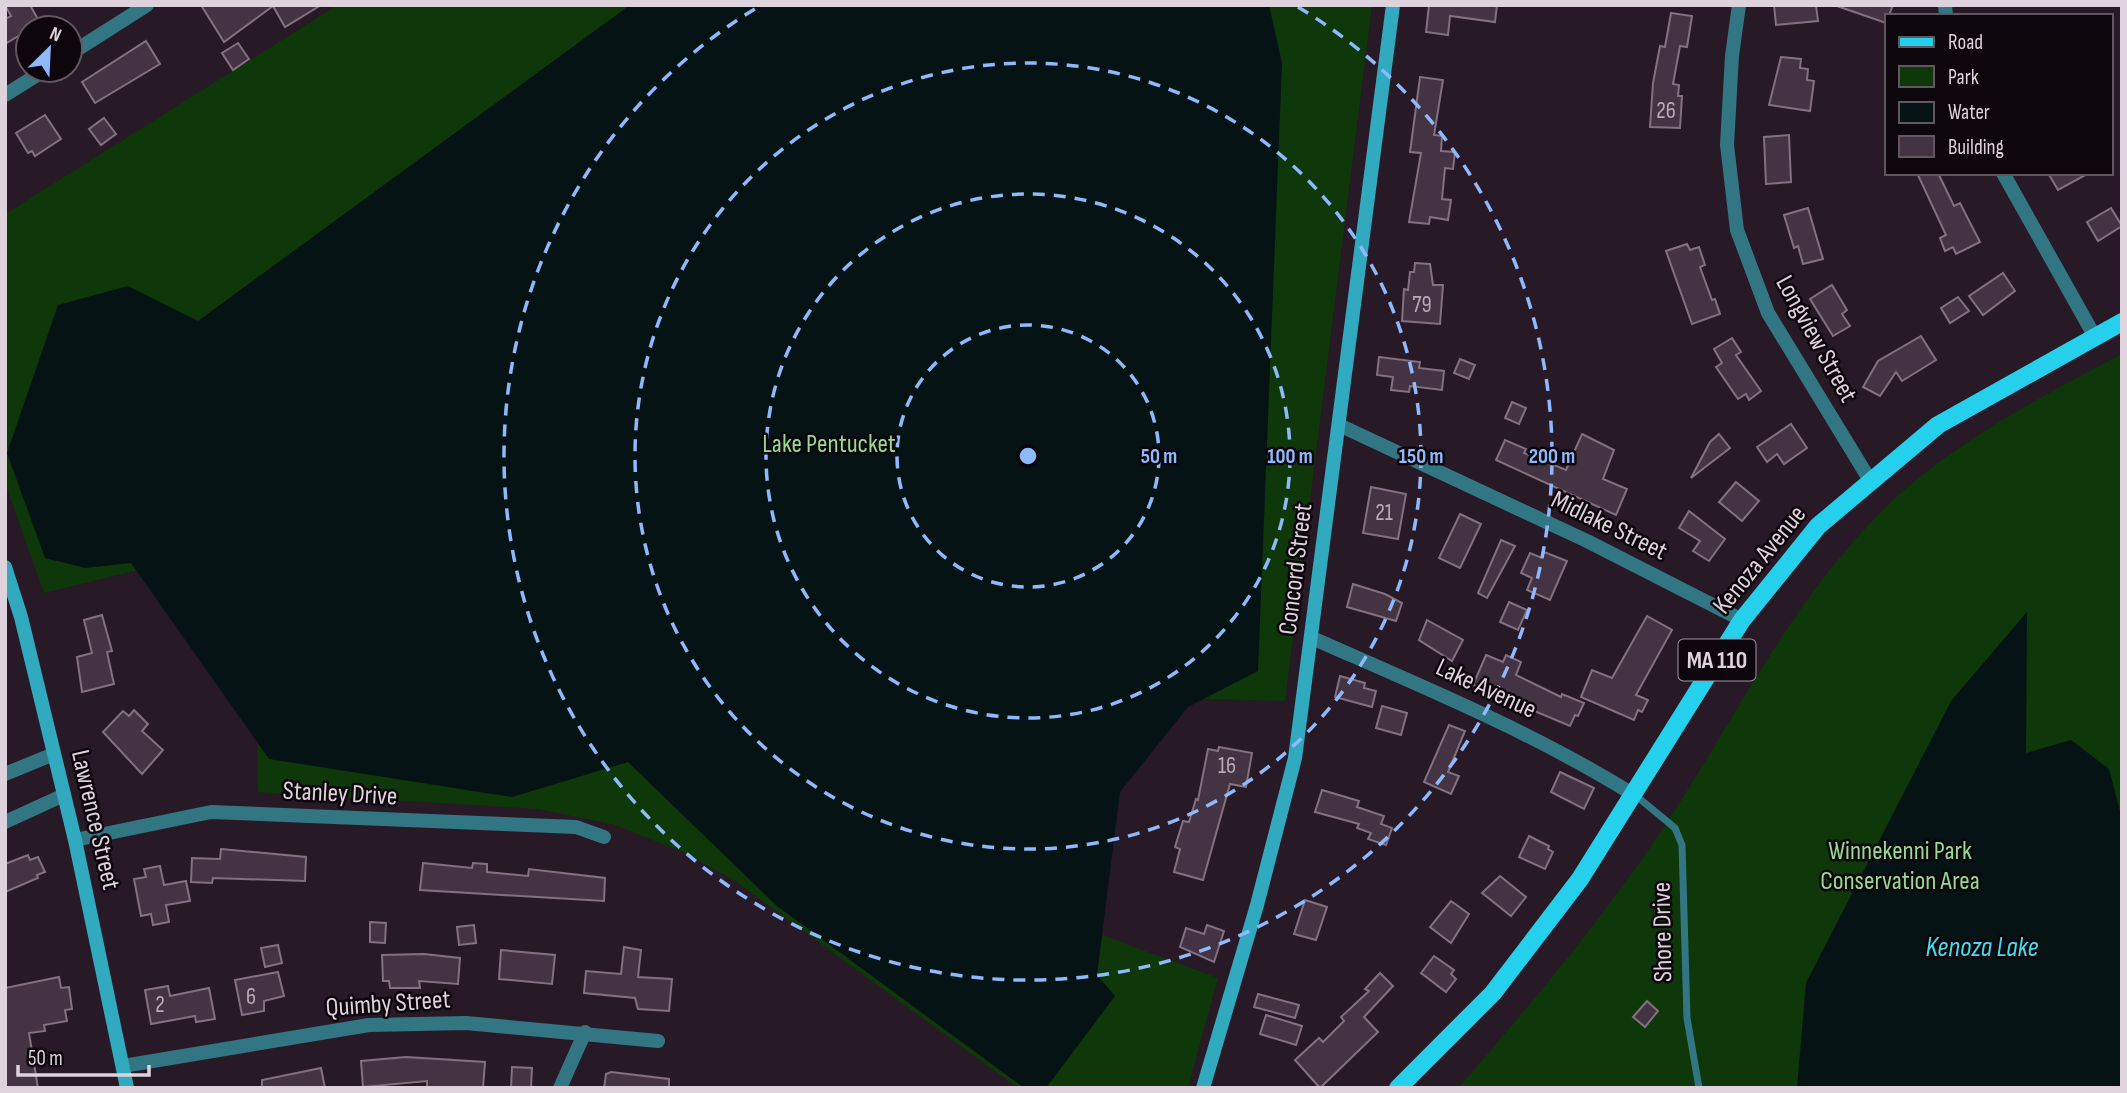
<svg xmlns="http://www.w3.org/2000/svg" width="2127" height="1093" viewBox="0 0 2127 1093" font-family="'Sofia Sans Condensed',sans-serif">
  <style>
    .green { fill: #0e370a }
    .water { fill: #061314 }
    .building { fill: #443342; stroke: #837081; stroke-width: 2 }
    .lines { fill: none; stroke-linecap: round; stroke-linejoin: round }
    .lane { stroke: #337683; stroke-width: 7 }
    .street { stroke: #337683; stroke-width: 14 }
    .secondary { stroke: #31a9be; stroke-width: 14 }
    .primary { stroke: #24d0ec; stroke-width: 18 }
    .ring { fill: none; stroke: #8eb9fc; stroke-width: 3.5; stroke-dasharray: 12 9 }
    .labels { text-anchor: middle; dominant-baseline: central; stroke-width: 5; stroke-linejoin: round; paint-order: stroke }
    .number-label { font-size: 23px; fill: #b8abb6 }
    .shield { fill: #0d060c; stroke: #9f969e; stroke-width: 2 }
    .shield-label { font-size: 24px; font-weight: bold; fill: #ded3dc }
    .street-label { font-size: 26px; fill: #ded3dc; stroke: #0d060c }
    .park-label { font-size: 26px; fill: #96db8f; stroke: #0d060c }
    .water-label { font-size: 28px; font-style: italic; fill: #43dee8; stroke: #0d060c }
    .centre { fill: #8eb9fc; stroke: #0d060c; stroke-width: 3.5 }
    .ring-label { font-size: 21px; text-anchor: middle; font-weight: bold; fill: #8eb9fc; stroke: #0d060c; stroke-width: 5; stroke-linejoin: round; paint-order: stroke }
  </style>
  <rect width="100%" height="100%" fill="#281927"/>
  <!-- green -->
  <g class="green">
    <path d="M 338,5 L 1372,5 L 1285,701 L 1180,698 L 1110,791 L 1094,932 L 1218,978 L 1188,1088 L 1018,1088 L 735,881 L 685,853 L 615,825 L 538,809 L 258,792 L 257,722 L 159,565 L 44,593 L 5,483 L 5,214 Z"/>
    <path d="M 2122,354 L 2122,1088 L 1458,1088 C 1538,996 1617,902 1682,799 C 1743,702 1795,600 1876,517 C 1941,449 2040,397 2122,354 Z"/>
  </g>
  <!-- water -->
  <g class="water">
    <path d="M 630,5 L 1269,5 L 1282,63 L 1258,671 L 1188,707 L 1120,792 L 1097,975 L 1115,996 L 1046,1088 L 1024,1088 L 777,906 L 628,762 L 512,797 L 269,759 L 131,563 L 85,568 L 45,558 L 7,453 L 58,305 L 128,286 L 198,321 Z"/>
    <path d="M 2027,612 L 2026,753 L 2071,740 L 2109,769 L 2122,819 L 2122,1088 L 1797,1088 L 1806,983 L 1951,701 Z"/>
  </g>
  <!-- building -->
  <g class="building">
    <path d="M 5,5 L 30,5 L 40,23 L 5,44 L 5,19 L 11,16 Z"/>
    <path d="M 201,5 L 321,5 L 285,27 L 273,6 L 224,42 Z"/>
    <path d="M 1429,5 L 1497,5 L 1495,22 L 1450,16 L 1448,35 L 1426,32 Z"/>
    <path d="M 1774,5 L 1816,5 L 1818,21 L 1776,25 Z"/>
    <path d="M 1893,5 L 1886,23 L 1837,6 L 1838,5 Z"/>
    <path d="M 1671,13 L 1692,16 L 1687,47 L 1680,46 L 1673,84 L 1679,85 L 1678,96 L 1682,96 L 1680,128 L 1650,127 L 1653,83 L 1660,46 L 1665,47 Z"/>
    <path d="M 146,41 L 160,64 L 95,103 L 82,82 Z"/>
    <path d="M 238,43 L 249,59 L 233,70 L 222,53 Z"/>
    <path d="M 1781,57 L 1801,59 L 1800,68 L 1808,69 L 1807,80 L 1814,81 L 1810,111 L 1769,105 Z"/>
    <path d="M 1420,77 L 1443,80 L 1434,135 L 1442,136 L 1441,151 L 1455,152 L 1453,169 L 1445,168 L 1442,199 L 1451,200 L 1448,220 L 1430,217 L 1429,224 L 1409,222 L 1421,153 L 1410,152 Z"/>
    <path d="M 45,115 L 61,139 L 35,156 L 32,151 L 28,153 L 16,133 Z"/>
    <path d="M 104,118 L 116,134 L 101,145 L 89,129 Z"/>
    <path d="M 1789,135 L 1791,182 L 1766,184 L 1764,137 Z"/>
    <path d="M 1917,173 L 1938,173 L 1954,206 L 1960,203 L 1980,242 L 1956,254 L 1953,247 L 1945,251 L 1940,238 L 1946,235 Z"/>
    <path d="M 2048,173 L 2089,173 L 2058,190 Z"/>
    <path d="M 1808,208 L 1823,259 L 1803,264 L 1798,246 L 1794,248 L 1784,215 Z"/>
    <path d="M 2111,208 L 2122,226 L 2098,241 L 2087,222 Z"/>
    <path d="M 1687,244 L 1690,250 L 1699,247 L 1705,265 L 1700,267 L 1712,300 L 1715,299 L 1720,314 L 1692,324 L 1666,251 Z"/>
    <path d="M 1415,263 L 1430,264 L 1433,285 L 1443,285 L 1440,324 L 1402,321 L 1404,289 L 1408,290 L 1410,272 L 1414,272 Z"/>
    <path d="M 2003,273 L 2015,291 L 1983,315 L 1969,296 Z"/>
    <path d="M 1832,285 L 1847,310 L 1842,314 L 1850,326 L 1833,336 L 1810,299 Z"/>
    <path d="M 1958,297 L 1969,311 L 1950,323 L 1941,308 Z"/>
    <path d="M 1921,336 L 1936,360 L 1902,381 L 1896,372 L 1880,396 L 1863,387 L 1878,361 Z"/>
    <path d="M 1732,338 L 1741,352 L 1736,355 L 1761,391 L 1749,400 L 1746,394 L 1738,399 L 1716,367 L 1722,363 L 1714,349 Z"/>
    <path d="M 1379,357 L 1420,362 L 1419,368 L 1444,371 L 1442,390 L 1410,386 L 1409,392 L 1391,390 L 1393,377 L 1377,375 Z"/>
    <path d="M 1460,359 L 1475,365 L 1469,379 L 1454,373 Z"/>
    <path d="M 1512,402 L 1526,408 L 1519,424 L 1505,418 Z"/>
    <path d="M 1791,424 L 1807,448 L 1784,464 L 1777,454 L 1767,462 L 1757,447 Z"/>
    <path d="M 1582,434 L 1614,450 L 1603,479 L 1627,489 L 1616,515 L 1496,460 L 1505,440 L 1526,449 L 1524,453 L 1566,470 Z"/>
    <path d="M 1719,434 L 1730,448 L 1691,478 L 1710,442 Z"/>
    <path d="M 1736,482 L 1759,501 L 1742,521 L 1719,502 Z"/>
    <path d="M 1371,487 L 1406,494 L 1398,539 L 1363,533 Z"/>
    <path d="M 1689,511 L 1725,539 L 1709,561 L 1693,551 L 1700,541 L 1679,528 Z"/>
    <path d="M 1460,514 L 1481,524 L 1460,568 L 1439,558 Z"/>
    <path d="M 1501,540 L 1515,546 L 1487,598 L 1478,593 Z"/>
    <path d="M 1544,552 L 1567,561 L 1550,600 L 1527,590 L 1532,578 L 1521,573 L 1530,553 L 1542,558 Z"/>
    <path d="M 1353,584 L 1385,594 L 1402,603 L 1396,621 L 1347,607 Z"/>
    <path d="M 1509,602 L 1527,610 L 1518,630 L 1500,622 Z"/>
    <path d="M 102,615 L 112,651 L 107,652 L 114,684 L 82,692 L 77,657 L 92,653 L 84,620 Z"/>
    <path d="M 1647,616 L 1672,630 L 1636,695 L 1648,700 L 1642,712 L 1638,710 L 1634,720 L 1581,697 L 1592,670 L 1612,678 Z"/>
    <path d="M 1427,620 L 1463,640 L 1452,661 L 1419,640 Z"/>
    <path d="M 1486,655 L 1503,662 L 1506,655 L 1521,662 L 1516,675 L 1561,697 L 1562,694 L 1584,703 L 1578,716 L 1575,715 L 1570,726 L 1473,685 Z"/>
    <path d="M 1340,676 L 1365,683 L 1364,688 L 1376,691 L 1372,707 L 1335,697 Z"/>
    <path d="M 1382,706 L 1407,713 L 1401,735 L 1376,728 Z"/>
    <path d="M 134,710 L 148,724 L 142,731 L 163,750 L 142,774 L 103,732 L 123,711 L 129,716 Z"/>
    <path d="M 1449,725 L 1465,731 L 1448,772 L 1459,776 L 1451,794 L 1424,782 Z"/>
    <path d="M 1219,747 L 1252,753 L 1246,787 L 1230,784 L 1203,880 L 1174,872 L 1180,849 L 1175,847 L 1183,821 L 1189,822 L 1196,799 L 1198,800 L 1208,749 L 1218,751 Z"/>
    <path d="M 1560,772 L 1594,788 L 1584,809 L 1551,792 Z"/>
    <path d="M 1322,790 L 1359,801 L 1357,807 L 1384,816 L 1381,824 L 1392,828 L 1386,845 L 1368,839 L 1371,833 L 1357,828 L 1359,824 L 1315,812 Z"/>
    <path d="M 1529,836 L 1549,846 L 1548,849 L 1553,852 L 1545,869 L 1519,857 Z"/>
    <path d="M 221,849 L 306,857 L 305,881 L 213,878 L 212,883 L 191,882 L 192,858 L 220,859 Z"/>
    <path d="M 28,855 L 30,860 L 38,857 L 45,872 L 37,875 L 38,878 L 5,892 L 5,864 Z"/>
    <path d="M 423,863 L 472,868 L 473,863 L 487,864 L 487,872 L 528,876 L 529,869 L 605,878 L 604,901 L 420,890 Z"/>
    <path d="M 160,866 L 164,885 L 186,881 L 190,901 L 166,905 L 169,922 L 153,925 L 151,914 L 141,916 L 134,879 L 146,877 L 144,869 Z"/>
    <path d="M 1500,876 L 1526,897 L 1511,916 L 1482,893 Z"/>
    <path d="M 1305,900 L 1327,907 L 1316,940 L 1294,934 Z"/>
    <path d="M 1451,901 L 1469,914 L 1451,943 L 1430,927 Z"/>
    <path d="M 370,922 L 386,923 L 385,943 L 370,942 Z"/>
    <path d="M 474,925 L 476,943 L 459,945 L 457,927 Z"/>
    <path d="M 1207,925 L 1224,931 L 1214,962 L 1180,947 L 1186,928 L 1204,934 Z"/>
    <path d="M 278,945 L 282,963 L 265,967 L 261,948 Z"/>
    <path d="M 624,947 L 641,950 L 638,977 L 672,979 L 669,1011 L 638,1009 L 635,998 L 584,993 L 586,971 L 621,974 Z"/>
    <path d="M 501,950 L 555,955 L 552,984 L 499,979 Z"/>
    <path d="M 424,954 L 460,958 L 458,984 L 419,981 L 420,988 L 390,988 L 389,981 L 383,981 L 382,955 Z"/>
    <path d="M 1434,956 L 1454,970 L 1451,974 L 1456,979 L 1446,992 L 1421,973 Z"/>
    <path d="M 278,972 L 284,996 L 264,1001 L 264,1011 L 242,1015 L 235,980 Z"/>
    <path d="M 1380,973 L 1393,986 L 1364,1017 L 1378,1032 L 1320,1088 L 1295,1060 L 1319,1038 L 1323,1042 L 1344,1021 L 1341,1017 L 1369,991 L 1365,989 Z"/>
    <path d="M 59,977 L 61,988 L 69,987 L 72,1009 L 65,1010 L 67,1021 L 44,1025 L 45,1031 L 29,1033 L 38,1088 L 5,1088 L 5,988 Z"/>
    <path d="M 168,986 L 170,996 L 209,988 L 215,1019 L 196,1022 L 195,1016 L 151,1024 L 145,990 Z"/>
    <path d="M 1258,994 L 1299,1005 L 1295,1018 L 1254,1007 Z"/>
    <path d="M 1647,1001 L 1658,1011 L 1645,1027 L 1633,1017 Z"/>
    <path d="M 1266,1015 L 1302,1026 L 1296,1045 L 1260,1034 Z"/>
    <path d="M 406,1057 L 485,1062 L 483,1088 L 427,1087 L 427,1081 L 363,1087 L 361,1061 Z"/>
    <path d="M 512,1067 L 532,1068 L 531,1088 L 511,1088 Z"/>
    <path d="M 321,1068 L 325,1088 L 262,1088 L 262,1080 Z"/>
    <path d="M 611,1072 L 669,1079 L 669,1088 L 604,1088 L 606,1074 Z"/>
  </g>
  <g class="lines">
    <!-- lane -->
    <path class="lane" d="M 1635,795 L 1675,828 L 1682,845 L 1687,1018 L 1699,1088"/>
    <!-- street -->
    <g class="street">
      <path d="M 1739,5 L 1732,56 L 1727,145 L 1737,230 L 1768,313 L 1871,482"/>
      <path d="M 1945,5 L 1946,16"/>
      <path d="M 70,54 L 147,5"/>
      <path d="M 5,95 L 45,70"/>
      <path d="M 2003,173 L 2095,337"/>
      <path d="M 1339,425 L 1587,541 L 1742,620"/>
      <path d="M 1312,638 C 1421,686 1533,732 1634,795"/>
      <path d="M 5,774 L 54,754"/>
      <path d="M 5,822 L 64,795"/>
      <path d="M 75,840 L 211,812 L 576,827 L 604,837"/>
      <path d="M 123,1066 L 369,1025 L 466,1023 L 658,1041"/>
      <path d="M 560,1088 L 585,1032"/>
    </g>
    <!-- secondary -->
    <g class="secondary">
      <path d="M 5,567 L 21,617 L 75,840 L 127,1088"/>
      <path d="M 1203,1088 L 1257,905 L 1295,758 L 1393,5"/>
    </g>
    <!-- primary -->
    <path class="primary" d="M 1398,1088 L 1493,993 L 1580,879 L 1742,620 L 1818,526 L 1938,425 L 2122,322"/>
  </g>
  <!-- distance rings -->
  <g class="ring">
    <circle cx="1028" cy="456" r="131"/>
    <circle cx="1028" cy="456" r="262"/>
    <circle cx="1028" cy="456" r="393"/>
    <path d="M1298 7A524 524 0 1 1 758 7"/>
  </g>
  <g class="labels">
    <!-- number labels -->
    <g class="number-label">
      <text x="1666" y="111">26</text>
      <text x="1422" y="305">79</text>
      <text x="1384" y="513">21</text>
      <text x="1227" y="766">16</text>
      <text x="251" y="997">6</text>
      <text x="160" y="1005">2</text>
    </g>
    <!-- shield labels -->
    <rect class="shield" x="1678.5" y="639.5" width="77" height="41" rx="5"/>
    <g class="shield-label">
      <text x="1717" y="660">MA 110</text>
    </g>
    <!-- street labels -->
    <g class="street-label">
      <text transform="translate(1816 339) rotate(61)">Longview Street</text>
      <text transform="translate(1609 526) rotate(26)">Midlake Street</text>
      <text transform="translate(1760 560) rotate(-51)">Kenoza Avenue</text>
      <text transform="translate(1296 569) rotate(-83)">Concord Street</text>
      <text transform="translate(1486 689) rotate(25)">Lake Avenue</text>
      <text transform="translate(340 794) rotate(3)">Stanley Drive</text>
      <text transform="translate(95 820) rotate(77)">Lawrence Street</text>
      <text transform="translate(1663 932) rotate(-91)">Shore Drive</text>
      <text transform="translate(388 1004) rotate(-4)">Quimby Street</text>
    </g>
    <!-- park labels -->
    <g class="park-label">
      <text x="829" y="444">Lake Pentucket</text>
      <text x="1900" y="851">Winnekenni Park<tspan x="1900" dy="30">Conservation Area</tspan></text>
    </g>
    <!-- water labels -->
    <g class="water-label">
      <text x="1982" y="947">Kenoza Lake</text>
    </g>
  </g>
  <circle cx="1028" cy="456" r="10" class="centre"/>
  <g class="ring-label">
    <text x="1159" y="463">50 m</text>
    <text x="1290" y="463">100 m</text>
    <text x="1421" y="463">150 m</text>
    <text x="1552" y="463">200 m</text>
  </g>
  <!-- border -->
  <rect width="2127" height="1093" fill="none" stroke="#ded3dc" stroke-width="14"/>
  <!-- legend -->
  <rect x="1885" y="14" width="228" height="161" fill="#0d060c" stroke="#61585f" stroke-width="2"/>
  <rect x="1899" y="37" width="35" height="10" fill="#24d0ec" stroke="#61585f" stroke-width="2"/>
  <text x="1948" y="49" font-size="21" fill="#ded3dc">Road</text>
  <rect x="1899" y="66" width="35" height="21" fill="#0e370a" stroke="#61585f" stroke-width="2"/>
  <text x="1948" y="84" font-size="21" fill="#ded3dc">Park</text>
  <rect x="1899" y="102" width="35" height="21" fill="#061314" stroke="#61585f" stroke-width="2"/>
  <text x="1948" y="119" font-size="21" fill="#ded3dc">Water</text>
  <rect x="1899" y="136" width="35" height="21" fill="#443342" stroke="#61585f" stroke-width="2"/>
  <text x="1948" y="154" font-size="21" fill="#ded3dc">Building</text>
  <!-- north arrow -->
  <g transform="translate(49 49) rotate(24)"><circle r="33" fill="#0d060c" stroke="#61585f" stroke-width="2"/>
  <path d="M0-5L12 26L0 18L-12 26Z" fill="#8eb9fc"/>
  <text y="-10" font-size="19" font-weight="bold" text-anchor="middle" fill="#ded3dc">N</text>
  </g>
  <!-- scale -->
  <path d="M18 1065v10h131v-10" fill="none" stroke="#ded3dc" stroke-width="3.5"/>
  <text x="28" y="1065" font-size="21" fill="#ded3dc" stroke="#0d060c" stroke-width="5" paint-order="stroke">50 m</text>
</svg>
